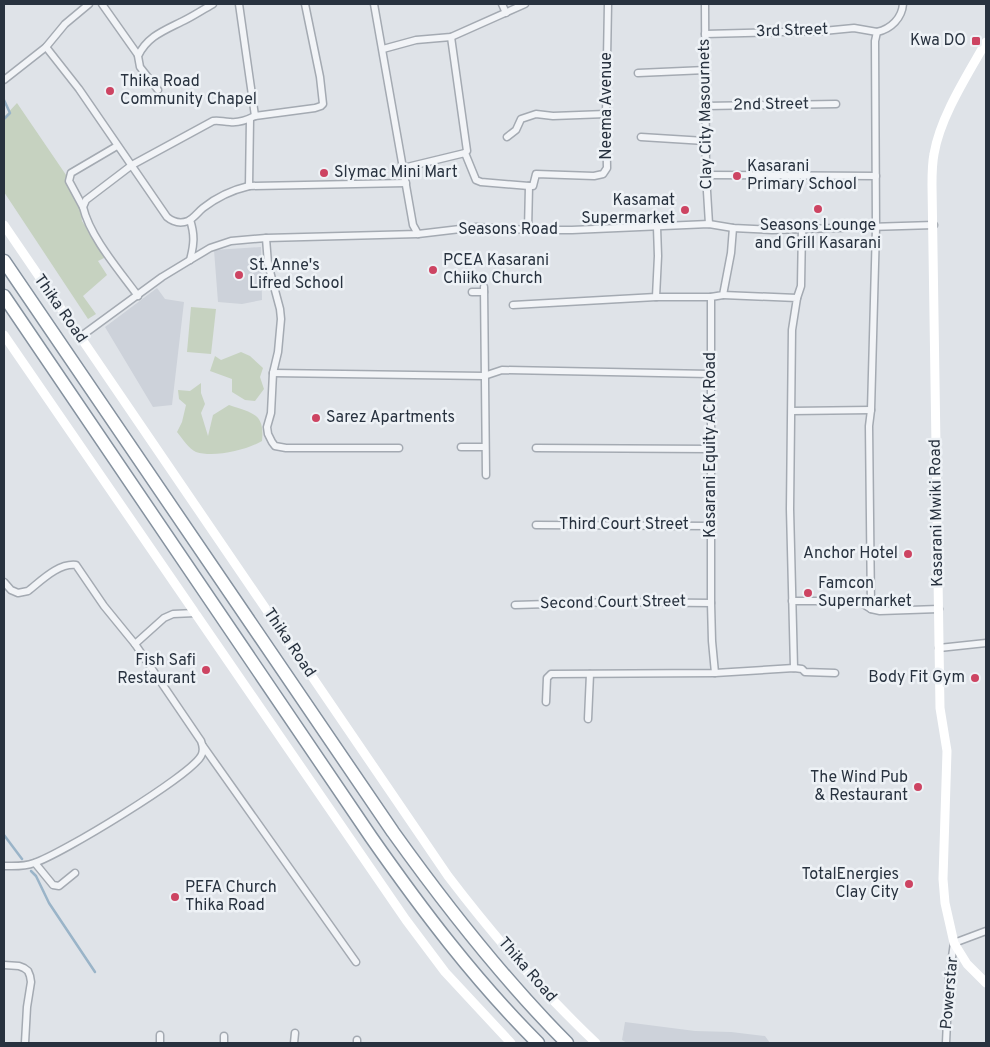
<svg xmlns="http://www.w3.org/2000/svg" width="990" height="1047" viewBox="0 0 990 1047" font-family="Overpass,sans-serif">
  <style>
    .built { fill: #cdd2da }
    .green { fill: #c6d2c0 }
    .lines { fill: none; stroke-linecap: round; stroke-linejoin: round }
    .stream { stroke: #9ab4c8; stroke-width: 2.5 }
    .street-casing { stroke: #a4aab2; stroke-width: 9 }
    .highway-casing { stroke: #86929f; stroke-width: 15 }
    .street { stroke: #f2f4f7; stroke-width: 6 }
    .secondary { stroke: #fff; stroke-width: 9 }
    .highway { stroke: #fff; stroke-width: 12 }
    .poi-dot { fill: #cd4462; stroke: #eef2f6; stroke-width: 2 }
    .labels { text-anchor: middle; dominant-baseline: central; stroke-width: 5; stroke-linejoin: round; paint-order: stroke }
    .street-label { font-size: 16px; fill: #28323f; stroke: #eef2f6 }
    .poi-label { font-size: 16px; fill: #28323f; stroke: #eef2f6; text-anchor: start }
  </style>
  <rect width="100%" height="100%" fill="#dfe3e8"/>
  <!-- built -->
  <g class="built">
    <path d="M 261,247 L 262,300 L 242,304 L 218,302 L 214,250 Z"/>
    <path d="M 157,288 L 165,299 L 184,302 L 172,405 L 153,407 L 105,327 Z"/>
    <path d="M 625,1022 L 695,1031 L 731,1032 L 765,1036 L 770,1043 L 627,1043 L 622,1040 Z"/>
  </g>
  <!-- green -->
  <g class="green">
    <path d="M 17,103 L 79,194 L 82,221 L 106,257 L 98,261 L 107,275 L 83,296 L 96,314 L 88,319 L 4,192 L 4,117 Z"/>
    <path d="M 191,307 L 216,309 L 211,354 L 187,352 Z"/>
    <path d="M 241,352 L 250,356 L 263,368 L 260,377 L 264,389 L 255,401 L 245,400 L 232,392 L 232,379 L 210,371 L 215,356 L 221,360 Z"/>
    <path d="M 201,383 L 201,393 L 205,404 L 201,413 L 208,436 L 213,415 L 229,405 C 252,413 265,413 262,441 C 247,450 214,458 196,452 C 189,449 182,438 177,432 L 182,422 L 186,405 L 179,399 L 178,390 L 190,391 Z"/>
  </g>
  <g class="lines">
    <!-- stream -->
    <g class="stream">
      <path d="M 4,100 L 10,113 L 4,119"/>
      <path d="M 4,835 L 22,859"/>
      <path d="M 31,871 L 36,876 L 49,903 L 95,972"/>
    </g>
    <!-- street casing -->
    <g class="street-casing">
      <g id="street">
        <path d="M 102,4 L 138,55"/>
        <path d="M 239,4 L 255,116 L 315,108 L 321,106 L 323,104 L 320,77 L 305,4"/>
        <path d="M 374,4 L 413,225 L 418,234"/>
        <path d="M 502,4 L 506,13"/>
        <path d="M 705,4 L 706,175 L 709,224"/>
        <path d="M 705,34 L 823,31 L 854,28 L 877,32"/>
        <path d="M 451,37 L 467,151 L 465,153 L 476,180 L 481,182 L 529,186"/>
        <path d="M 46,47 L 79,89 L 167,217 C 173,222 180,224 188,221 C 194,218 198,212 203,208 C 217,197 232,190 249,186 L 406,183"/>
        <path d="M 383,49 L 416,40 L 451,37 L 525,4"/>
        <path d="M 638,73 L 706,70"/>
        <path d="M 4,80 L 46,47 L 65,24 L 89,4"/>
        <path d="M 158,90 L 140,67 L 138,56 C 147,37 163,31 181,22 C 192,17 202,10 213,4"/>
        <path d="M 705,106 L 836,104"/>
        <path d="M 507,137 L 516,130 L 521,119 L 536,114 L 553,116 L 606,114"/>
        <path d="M 641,137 L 705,141"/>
        <path d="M 403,168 L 465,153"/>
        <path d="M 706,175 L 876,176"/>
        <path d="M 249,186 L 250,119"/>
        <path d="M 529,186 L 533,186 L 536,174 L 594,176 L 603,174 L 607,168 L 606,114 L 608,4"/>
        <path d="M 83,207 L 69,181 L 71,173 L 117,146"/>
        <path d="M 190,220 C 195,235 194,245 190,260"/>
        <path d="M 528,230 L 529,186"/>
        <path d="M 266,238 L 268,264 L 280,309 L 281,319 L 278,352 L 273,373 L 271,413 L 267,427 L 268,434 L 272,442 L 275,446 L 286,448 L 399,448"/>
        <path d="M 484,287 L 486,475"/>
        <path d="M 472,292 L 484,292"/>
        <path d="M 723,295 L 797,298 L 792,330 L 790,509 L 794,668"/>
        <path d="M 138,296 C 119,270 90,237 83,207 L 86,200 L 132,165 L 213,121 C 220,120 223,122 230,122 C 238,123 247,120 255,116"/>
        <path d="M 656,297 L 711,297"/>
        <path d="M 797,298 L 801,286 L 802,228"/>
        <path d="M 513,305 L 656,297 L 658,256 L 657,227"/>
        <path d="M 80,337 L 162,277 L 190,260 L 210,248 L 231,241 L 266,238 L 418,234 L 477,227 L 528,230 L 572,230 L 709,224 L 733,228 L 772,230 L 934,225"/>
        <path d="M 273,373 L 484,376 L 502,370 L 710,374"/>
        <path d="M 792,411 L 871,410"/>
        <path d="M 461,447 L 485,447"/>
        <path d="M 536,448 L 712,449"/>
        <path d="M 536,525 L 712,526"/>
        <path d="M 4,582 L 11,590 L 18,593 L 28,591 C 41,581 58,563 76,565 L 104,606 L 135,644"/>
        <path d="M 792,601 L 858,601 L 871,609 L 880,611 L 939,609"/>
        <path d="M 515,605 L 615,602 L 711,603"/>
        <path d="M 871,609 L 869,426 L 871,410 L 876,228 L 875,41 L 877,32 C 891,29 902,18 903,4"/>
        <path d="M 939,648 L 986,643"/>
        <path d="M 715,673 L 712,641 L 711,603 L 711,297 L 723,295 L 731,253 L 733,228"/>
        <path d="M 546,702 L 547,678 L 551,674 L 715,673 L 794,668 L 802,669 L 805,672 L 835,673"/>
        <path d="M 588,719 L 590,674"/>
        <path d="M 203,746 L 356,962"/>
        <path d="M 35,863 L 53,885 L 59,886 L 75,873"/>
        <path d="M 4,866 C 14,866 24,867 34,863 C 60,855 190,776 201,756 C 204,751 203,746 201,741 L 135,644 L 164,618 L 173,614 L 195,613"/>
        <path d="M 4,965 L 19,966 L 24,968 L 28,971 L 30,976 L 31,982 L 27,1007 L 25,1043"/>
        <path d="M 224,1036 L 224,1043"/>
        <path d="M 160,1043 L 160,1035"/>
        <path d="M 294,1043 L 295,1033"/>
        <path d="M 357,1043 L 357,1040"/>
        <path d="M 946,1043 L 949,978 L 954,943 L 986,931"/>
      </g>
    </g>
    <!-- highway casing -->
    <g class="highway-casing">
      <g id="highway">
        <path d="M 4,261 L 393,832 C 446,906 502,978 567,1043"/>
        <path d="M 4,296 L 371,837 C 422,910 475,980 538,1043"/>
      </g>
    </g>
    <!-- street -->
    <use href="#street" class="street"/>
    <!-- secondary -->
    <g class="secondary">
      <path d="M 986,42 C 968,74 940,117 934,154 C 932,164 932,175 932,185 L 940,708 L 947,751 L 943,879 L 945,903 L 954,943 L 967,964 L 986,983"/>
      <path d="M 4,225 L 448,876 C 493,935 542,992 596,1043"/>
      <path d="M 4,335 L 406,920 L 445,972 L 511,1043"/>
    </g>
    <!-- highway -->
    <use href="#highway" class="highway"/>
  </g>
  <!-- markers -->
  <g class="poi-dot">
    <rect x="971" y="36" width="10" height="10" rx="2.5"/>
    <circle cx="110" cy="91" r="5"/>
    <circle cx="324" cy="173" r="5"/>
    <circle cx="737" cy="176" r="5"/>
    <circle cx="818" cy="209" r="5"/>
    <circle cx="685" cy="210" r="5"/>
    <circle cx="433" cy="270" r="5"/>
    <circle cx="239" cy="275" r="5"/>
    <circle cx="316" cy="418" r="5"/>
    <circle cx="908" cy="554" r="5"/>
    <circle cx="808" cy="593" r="5"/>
    <circle cx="206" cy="670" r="5"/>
    <circle cx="975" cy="678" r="5"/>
    <circle cx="918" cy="787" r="5"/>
    <circle cx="909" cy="884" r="5"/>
    <circle cx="175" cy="897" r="5"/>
  </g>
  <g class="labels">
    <!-- street labels -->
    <g class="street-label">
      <text transform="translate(792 31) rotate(-2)">3rd Street</text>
      <text transform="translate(771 105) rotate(-1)">2nd Street</text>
      <text transform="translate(607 106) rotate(-90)">Neema Avenue</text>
      <text transform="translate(706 114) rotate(-91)">Clay City Masournets</text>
      <text x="508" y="230">Seasons Road</text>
      <text transform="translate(60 309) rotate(55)">Thika Road</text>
      <text transform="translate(711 445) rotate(-90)">Kasarani Equity ACK Road</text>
      <text transform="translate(937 513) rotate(-91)">Kasarani Mwiki Road</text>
      <text x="624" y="525">Third Court Street</text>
      <text transform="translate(613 603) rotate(-1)">Second Court Street</text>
      <text transform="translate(289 643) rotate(56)">Thika Road</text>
      <text transform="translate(527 970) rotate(49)">Thika Road</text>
      <text transform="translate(950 993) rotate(-85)">Powerstar</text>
    </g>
    <!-- poi labels -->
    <g class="poi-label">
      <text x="966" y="41" text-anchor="end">Kwa DO</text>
      <text x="120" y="82">Thika Road<tspan x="120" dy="18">Community Chapel</tspan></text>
      <text x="747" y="167">Kasarani<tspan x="747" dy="18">Primary School</tspan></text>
      <text x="334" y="173">Slymac Mini Mart</text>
      <text x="675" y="201" text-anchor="end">Kasamat<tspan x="675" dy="18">Supermarket</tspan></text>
      <text x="818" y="226" text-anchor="middle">Seasons Lounge<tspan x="818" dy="18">and Grill Kasarani</tspan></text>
      <text x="443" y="261">PCEA Kasarani<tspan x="443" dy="18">Chiiko Church</tspan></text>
      <text x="249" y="266">St. Anne's<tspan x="249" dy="18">Lifred School</tspan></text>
      <text x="326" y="418">Sarez Apartments</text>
      <text x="898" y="554" text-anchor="end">Anchor Hotel</text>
      <text x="818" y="584">Famcon<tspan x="818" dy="18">Supermarket</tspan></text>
      <text x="196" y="661" text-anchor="end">Fish Safi<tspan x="196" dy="18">Restaurant</tspan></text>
      <text x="965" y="678" text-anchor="end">Body Fit Gym</text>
      <text x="908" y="778" text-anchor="end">The Wind Pub<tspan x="908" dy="18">&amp; Restaurant</tspan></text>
      <text x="899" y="875" text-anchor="end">TotalEnergies<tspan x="899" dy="18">Clay City</tspan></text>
      <text x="185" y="888">PEFA Church<tspan x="185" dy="18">Thika Road</tspan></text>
    </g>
  </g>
  <!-- border -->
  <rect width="990" height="1047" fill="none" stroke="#28323f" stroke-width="10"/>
</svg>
